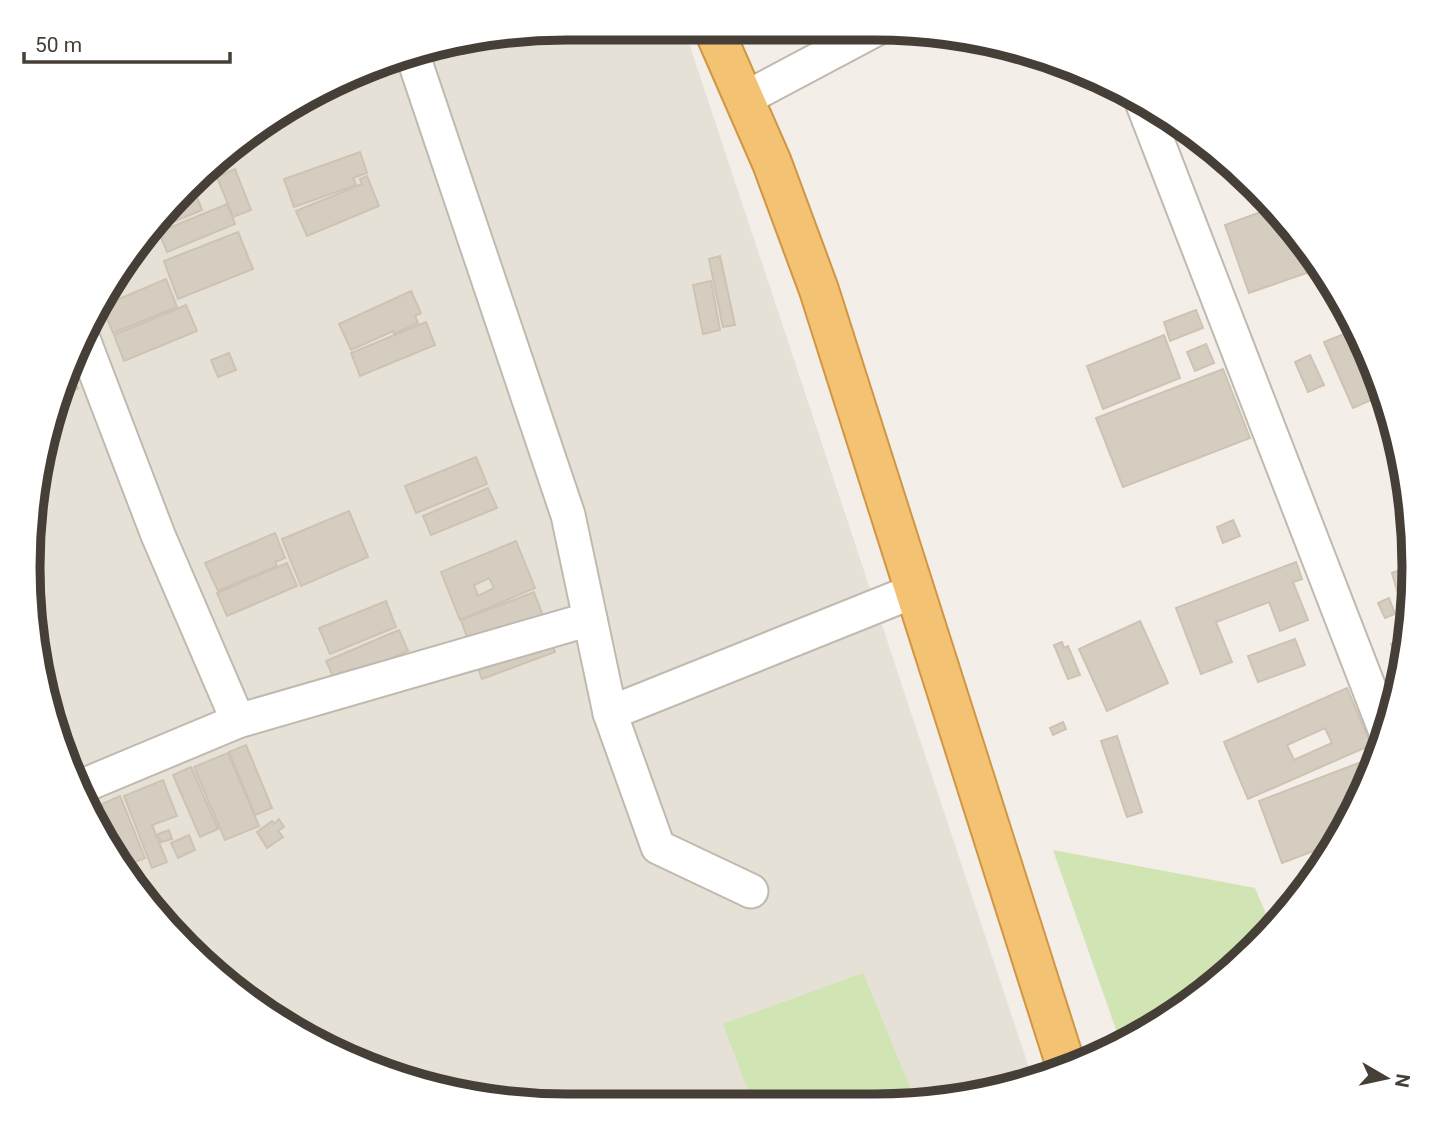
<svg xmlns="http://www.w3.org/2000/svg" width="1442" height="1134" viewBox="0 0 1442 1134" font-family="Roboto,sans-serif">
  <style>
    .residential { fill: #e6e1d7 }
    .green { fill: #d0e4b4 }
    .building { fill: #d6cdc1; stroke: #cec2b2; stroke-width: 2; fill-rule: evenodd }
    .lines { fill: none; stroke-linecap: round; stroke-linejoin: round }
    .minor-casing { stroke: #c0b9ae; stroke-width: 37 }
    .highway-casing { stroke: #d19644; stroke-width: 42 }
    .minor { stroke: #fff; stroke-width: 33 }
    .highway { stroke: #f3c273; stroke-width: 38 }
    .rim { fill: none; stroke: #463f37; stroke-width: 9 }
  </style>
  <rect width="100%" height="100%" fill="#f3efe8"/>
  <!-- residential -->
  <path class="residential" d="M 567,28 L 684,28 L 1033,1080 L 1015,1088 L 911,1105 L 462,1096 L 360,1065 L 239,995 L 161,922 L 100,836 L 46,706 L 28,567 L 46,427 L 100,297 L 186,186 L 298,100 L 428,46 Z"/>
  <!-- green -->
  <g class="green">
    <path d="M 1053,850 L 1255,888 L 1272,928 L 1230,973 L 1144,1034 L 1121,1044 Z"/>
    <path d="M 863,973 L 917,1104 L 752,1102 L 723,1024 Z"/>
  </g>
  <!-- building -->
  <g class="building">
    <path d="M 360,152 L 367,173 L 353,178 L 356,185 L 294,207 L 284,179 Z"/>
    <path d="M 235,169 L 251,210 L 233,217 L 217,177 Z"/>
    <path d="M 367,176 L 379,206 L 307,236 L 296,211 L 362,184 L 360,179 Z"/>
    <path d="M 191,182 L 202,210 L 169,224 L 165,213 Z"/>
    <path d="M 227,204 L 235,224 L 167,252 L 159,232 Z"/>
    <path d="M 1269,209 L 1318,269 L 1249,293 L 1225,225 Z"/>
    <path d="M 156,225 L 160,236 L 142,243 Z"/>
    <path d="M 238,232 L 253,269 L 178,299 L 164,261 Z"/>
    <path d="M 720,256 L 735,325 L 723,327 L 709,259 Z"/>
    <path d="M 166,279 L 177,307 L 113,333 L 102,306 Z"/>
    <path d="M 711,281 L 720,330 L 703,334 L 693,285 Z"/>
    <path d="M 411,291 L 421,313 L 415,316 L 418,323 L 394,334 L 393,331 L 351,350 L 339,324 Z"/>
    <path d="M 186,305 L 197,331 L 124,361 L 114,335 Z"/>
    <path d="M 1196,310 L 1203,328 L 1170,341 L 1164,322 Z"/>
    <path d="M 426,322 L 435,345 L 360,376 L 351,353 Z"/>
    <path d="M 1356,329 L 1385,394 L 1353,408 L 1324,342 Z"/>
    <path d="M 1164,335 L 1180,378 L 1103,409 L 1087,366 Z"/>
    <path d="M 1206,344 L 1214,363 L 1195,371 L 1187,352 Z"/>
    <path d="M 229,353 L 236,370 L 218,377 L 211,360 Z"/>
    <path d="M 1310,355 L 1324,385 L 1308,392 L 1295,362 Z"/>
    <path d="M 1223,369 L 1250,438 L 1123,487 L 1096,418 Z"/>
    <path d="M 73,380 L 78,388 L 69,395 L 64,387 Z"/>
    <path d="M 476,457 L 487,484 L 416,513 L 405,486 Z"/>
    <path d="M 488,488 L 497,508 L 431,535 L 423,516 Z"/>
    <path d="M 349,511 L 368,557 L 301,586 L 282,539 Z"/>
    <path d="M 1233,520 L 1240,536 L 1223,543 L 1217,527 Z"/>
    <path d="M 275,533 L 285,558 L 275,562 L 277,566 L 218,591 L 205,563 Z"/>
    <path d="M 516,541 L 535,588 L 460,620 L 441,572 ZM 489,578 L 494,588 L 478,596 L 474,585 Z"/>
    <path d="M 1296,562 L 1302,579 L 1293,582 L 1308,620 L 1280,631 L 1269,602 L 1216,622 L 1232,662 L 1201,674 L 1176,608 Z"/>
    <path d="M 287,563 L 297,586 L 227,616 L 217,593 Z"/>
    <path d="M 1412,566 L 1412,590 L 1398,594 L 1392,573 Z"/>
    <path d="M 534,592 L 545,621 L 471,648 L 461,620 Z"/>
    <path d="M 1389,598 L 1395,614 L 1385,618 L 1378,603 Z"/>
    <path d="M 386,601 L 396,627 L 330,654 L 319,628 Z"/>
    <path d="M 1140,621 L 1168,683 L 1107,711 L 1079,649 Z"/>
    <path d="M 399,630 L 408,651 L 336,683 L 326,661 Z"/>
    <path d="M 548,632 L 555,652 L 482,679 L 475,660 Z"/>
    <path d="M 1407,637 L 1402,665 L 1400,666 L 1391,644 Z"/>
    <path d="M 1295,639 L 1305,665 L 1258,682 L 1248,656 Z"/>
    <path d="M 1062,642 L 1064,648 L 1068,646 L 1080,675 L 1068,679 L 1054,645 Z"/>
    <path d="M 1347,688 L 1371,745 L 1248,799 L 1224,742 ZM 1325,728 L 1332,743 L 1294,760 L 1287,745 Z"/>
    <path d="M 1063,722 L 1066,729 L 1053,735 L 1050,728 Z"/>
    <path d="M 1117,736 L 1142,812 L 1127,817 L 1101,741 Z"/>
    <path d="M 246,745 L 272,808 L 255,815 L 229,752 Z"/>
    <path d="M 228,753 L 259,826 L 225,840 L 194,767 Z"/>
    <path d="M 1377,756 L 1358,806 L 1335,843 L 1282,863 L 1259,801 Z"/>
    <path d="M 191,767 L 218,829 L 200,837 L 173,775 Z"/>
    <path d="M 163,780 L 177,816 L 152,825 L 167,862 L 152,868 L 124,796 Z"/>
    <path d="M 120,796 L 145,858 L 128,865 L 102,804 Z"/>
    <path d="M 279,819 L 284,827 L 278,831 L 283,837 L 267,848 L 257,832 L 272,821 L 274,824 Z"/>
    <path d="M 169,830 L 172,839 L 161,842 L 158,834 Z"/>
    <path d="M 189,835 L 195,850 L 178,858 L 171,843 Z"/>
    <path d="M 1233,960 L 1234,968 L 1223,977 L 1220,962 Z"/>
  </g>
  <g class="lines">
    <!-- minor casing -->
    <g class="minor-casing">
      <g id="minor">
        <path d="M 412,53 L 568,515 L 610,713 L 658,847 L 751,891"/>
        <path d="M 744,99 L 876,29"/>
        <path d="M 1141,99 L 1386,732"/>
        <path d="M 83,339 L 158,535 L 238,721 L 590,619"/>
        <path d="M 610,713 L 914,591"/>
        <path d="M 80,787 L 238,721"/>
      </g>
    </g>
    <!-- highway casing -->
    <g class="highway-casing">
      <path id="highway" d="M 713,28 L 772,163 L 819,290 L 1066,1066"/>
    </g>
    <!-- minor -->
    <use href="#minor" class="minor"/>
    <!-- highway -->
    <use href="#highway" class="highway"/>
  </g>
  <!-- crop -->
  <path d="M0 0H1442V1134H0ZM567 40H875A527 527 0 0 1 1402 567V567A527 527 0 0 1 875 1094H567A527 527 0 0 1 40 567V567A527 527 0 0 1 567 40Z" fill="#fff" fill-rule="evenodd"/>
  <path class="rim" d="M567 40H875A527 527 0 0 1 1402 567V567A527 527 0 0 1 875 1094H567A527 527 0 0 1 40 567V567A527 527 0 0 1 567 40Z"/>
  <!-- north arrow -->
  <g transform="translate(1386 1078) rotate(99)" stroke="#ffffff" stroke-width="5" paint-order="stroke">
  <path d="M0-5L12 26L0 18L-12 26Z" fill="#463f37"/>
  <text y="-10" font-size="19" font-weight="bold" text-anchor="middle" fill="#463f37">N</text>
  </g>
  <!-- scale -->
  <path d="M24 52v10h206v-10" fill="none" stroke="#463f37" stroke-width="3.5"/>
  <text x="35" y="52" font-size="21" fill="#463f37" stroke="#ffffff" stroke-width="5" paint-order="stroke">50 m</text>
</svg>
